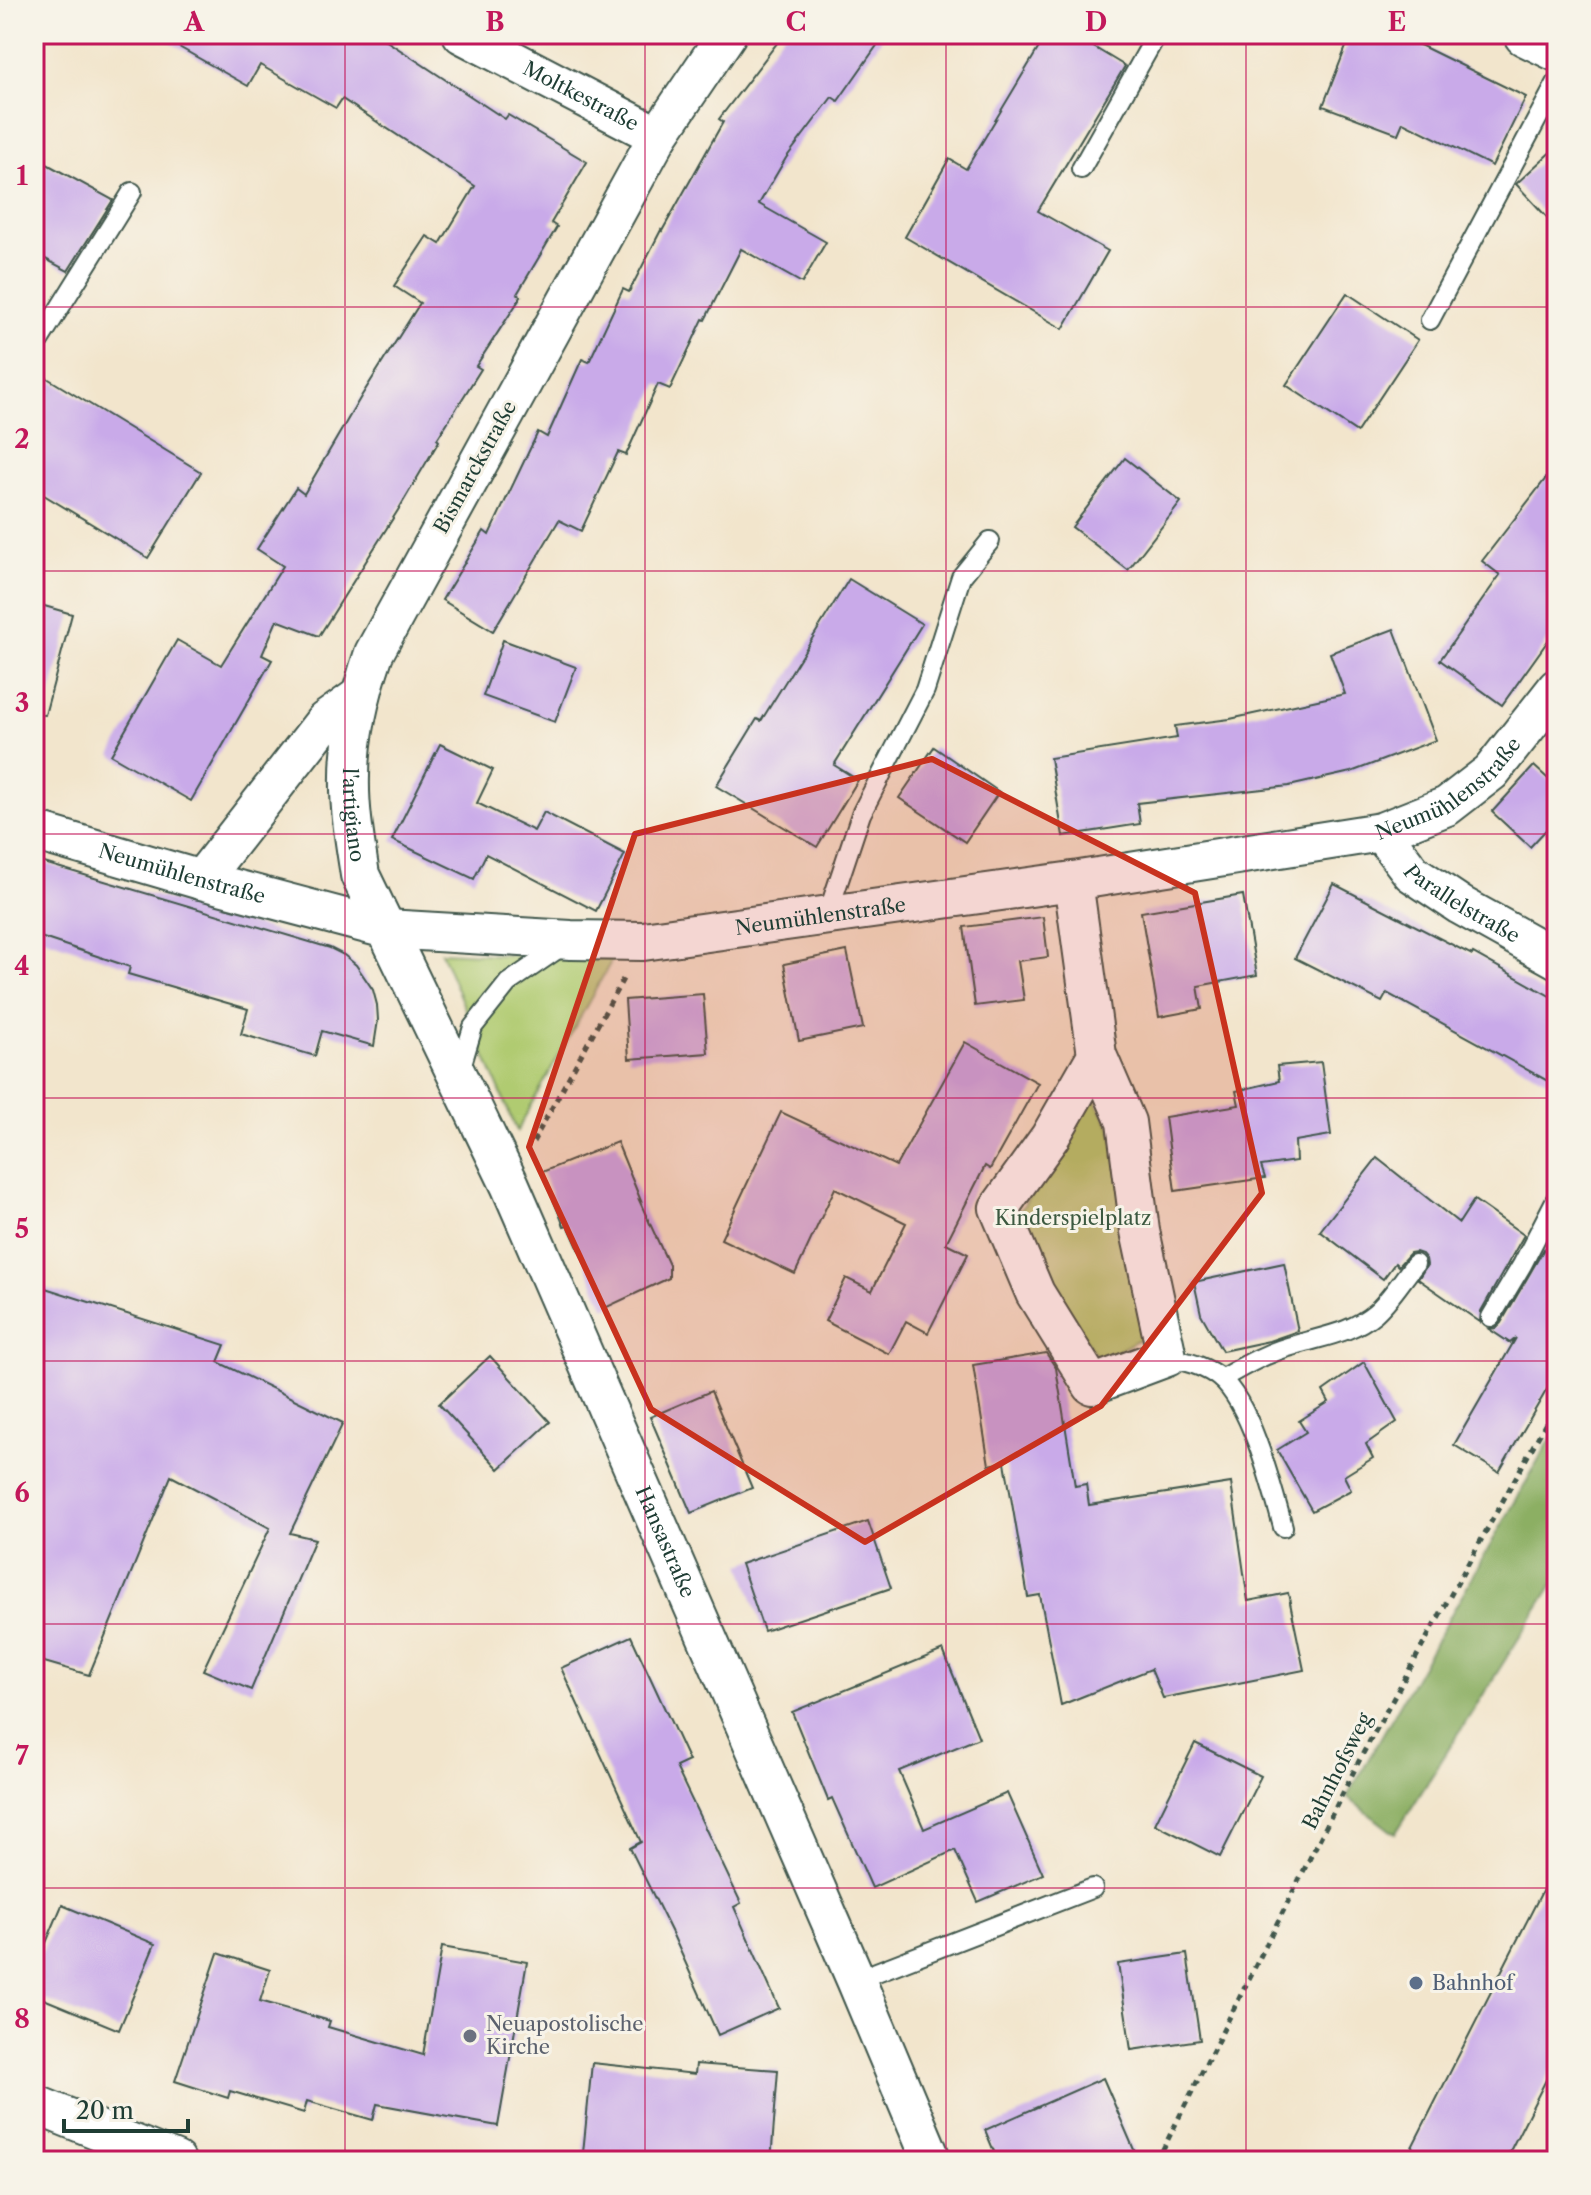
<svg xmlns="http://www.w3.org/2000/svg" width="1591" height="2195" viewBox="0 0 1591 2195" font-family="'Libre Caslon Text',serif">
  <style>
    .green { fill: #b0cb71; stroke: #688452; stroke-width: 2 }
    .forest { fill: #8caf63; stroke: #56764c; stroke-width: 2 }
    .building { fill: #c9aae9 }
    .lines { fill: none; stroke-linecap: round; stroke-linejoin: round }
    .service-casing { stroke: #3f564b; stroke-width: 22 }
    .minor-casing { stroke: #3f564b; stroke-width: 42 }
    .tertiary-casing { stroke: #3f564b; stroke-width: 48 }
    .path { stroke: #3f564b; stroke-width: 5; stroke-dasharray: 6 6; stroke-linecap: butt }
    .service { stroke: #fff; stroke-width: 18 }
    .minor { stroke: #fff; stroke-width: 38 }
    .tertiary { stroke: #fff; stroke-width: 44 }
    .marked { fill: #c8321e; fill-opacity: 0.2; stroke: #c8321e; stroke-width: 6; stroke-linejoin: round }
    .grid { fill: none; stroke: #c2185b; stroke-width: 2; stroke-opacity: 0.55 }
    .service-dot { fill: #5c6f8a; stroke: #f7f3e8; stroke-width: 3 }
    .worship-dot { fill: #6b7280; stroke: #f7f3e8; stroke-width: 3 }
    .labels { text-anchor: middle; dominant-baseline: central; stroke-width: 6; stroke-linejoin: round; paint-order: stroke }
    .street-label { font-size: 20px; fill: #1f3d34; stroke: #f7f3e8 }
    .park-label { font-size: 20px; fill: #3c5940; stroke: #f7f3e8 }
    .service-label { font-size: 20px; fill: #4e5e75; stroke: #f7f3e8; text-anchor: start }
    .worship-label { font-size: 20px; fill: #5b616d; stroke: #f7f3e8; text-anchor: start }
    .neatline { fill: none; stroke: #c2185b; stroke-width: 3 }
    .grid-label { font-size: 26px; text-anchor: middle; font-weight: bold; fill: #c2185b }
  </style>
  <rect width="100%" height="100%" fill="#f7f3e8"/>
  <filter id="ink" filterUnits="userSpaceOnUse"><feTurbulence type="fractalNoise" baseFrequency=".0125" numOctaves="2"/><feDisplacementMap in="SourceGraphic" scale="16" xChannelSelector="R" yChannelSelector="G"/><feConvolveMatrix kernelMatrix="1 2 1 2 8 2 1 2 1" color-interpolation-filters="sRGB"/></filter>
  <filter id="wash" filterUnits="userSpaceOnUse"><feTurbulence type="fractalNoise" baseFrequency=".006" numOctaves="4" result="noise"/><feDisplacementMap in="SourceGraphic" scale="32" xChannelSelector="R" yChannelSelector="G"/><feGaussianBlur stdDeviation="1.8" result="paint"/><feColorMatrix in="noise" values="0 0 0 0 0 0 0 0 0 0 0 0 0 0 0 0 0 1.4 0 .05"/><feComposite in="paint" operator="in"/></filter>
  <g filter="url(#wash)">
    <rect width="100%" height="100%" fill="#f2e5cc"/>
    <!-- green -->
    <g class="green">
      <path d="M 441,952 L 612,960 L 517,1131 Z"/>
      <path d="M 1092,1095 L 1112,1129 L 1146,1335 L 1100,1361 L 1050,1288 L 1020,1211 Z"/>
    </g>
    <!-- forest -->
    <path class="forest" d="M 1557,1428 L 1557,1578 L 1395,1834 L 1347,1797 Z"/>
    <g id="blocks">
      <!-- building -->
      <g class="building">
        <path d="M 156,34 L 376,34 L 505,119 L 508,115 L 587,162 L 551,223 L 557,227 L 517,294 L 521,297 L 476,366 L 481,369 L 437,439 L 439,441 L 400,507 L 319,636 L 277,620 L 262,655 L 272,660 L 191,801 L 111,755 L 177,640 L 221,665 L 283,566 L 257,549 L 296,488 L 304,494 L 362,395 L 420,303 L 394,286 L 427,236 L 440,244 L 475,186 L 342,99 L 336,108 L 260,65 L 248,86 Z"/>
        <path d="M 784,34 L 885,34 L 838,101 L 832,97 L 786,158 L 759,204 L 826,242 L 802,283 L 741,249 L 705,320 L 703,319 L 670,389 L 658,384 L 626,455 L 618,452 L 581,531 L 559,520 L 493,631 L 442,600 L 484,531 L 489,535 L 538,432 L 547,437 L 582,359 L 589,362 L 623,289 L 629,292 L 661,230 L 662,231 L 723,122 L 719,119 Z"/>
        <path d="M 1047,34 L 1072,34 L 1125,66 L 1038,211 L 1108,251 L 1063,329 L 905,237 L 949,159 L 966,169 Z"/>
        <path d="M 1351,34 L 1390,34 L 1422,46 L 1526,97 L 1492,166 L 1403,122 L 1398,134 L 1323,106 Z"/>
        <path d="M 1557,146 L 1557,228 L 1516,184 Z"/>
        <path d="M 34,157 L 113,200 L 68,271 L 34,253 Z"/>
        <path d="M 1347,293 L 1418,340 L 1357,432 L 1286,385 Z"/>
        <path d="M 34,370 L 201,472 L 148,558 L 34,489 Z"/>
        <path d="M 1125,458 L 1181,502 L 1128,570 L 1072,527 Z"/>
        <path d="M 1557,464 L 1557,628 L 1502,705 L 1440,660 L 1500,575 L 1482,561 Z"/>
        <path d="M 849,579 L 922,624 L 834,765 L 858,780 L 817,847 L 716,786 L 757,719 L 761,721 Z"/>
        <path d="M 34,603 L 72,614 L 45,715 L 34,714 Z"/>
        <path d="M 1394,629 L 1436,740 L 1351,772 L 1289,786 L 1137,803 L 1140,824 L 1063,836 L 1050,758 L 1177,738 L 1175,726 L 1230,719 L 1345,694 L 1330,653 Z"/>
        <path d="M 503,640 L 576,667 L 555,722 L 483,696 Z"/>
        <path d="M 440,744 L 493,770 L 477,803 L 534,831 L 544,812 L 625,854 L 596,911 L 486,854 L 474,879 L 392,840 Z"/>
        <path d="M 934,747 L 999,792 L 965,842 L 899,798 Z"/>
        <path d="M 1534,766 L 1557,787 L 1557,818 L 1530,847 L 1492,812 Z"/>
        <path d="M 34,860 L 330,948 L 344,955 L 356,965 L 373,990 L 377,1005 L 378,1020 L 374,1046 L 322,1031 L 315,1056 L 241,1034 L 248,1009 L 128,974 L 130,967 L 34,935 Z"/>
        <path d="M 1334,884 L 1472,955 L 1473,953 L 1557,1000 L 1557,1086 L 1387,993 L 1382,1002 L 1295,958 Z"/>
        <path d="M 1243,895 L 1257,975 L 1198,986 L 1202,1009 L 1159,1017 L 1141,912 Z"/>
        <path d="M 1043,917 L 1048,957 L 1018,961 L 1024,1000 L 975,1006 L 964,927 Z"/>
        <path d="M 847,951 L 863,1028 L 799,1041 L 784,964 Z"/>
        <path d="M 703,994 L 708,1053 L 629,1059 L 625,1000 Z"/>
        <path d="M 965,1042 L 1038,1083 L 990,1169 L 985,1166 L 946,1243 L 968,1254 L 928,1333 L 906,1321 L 889,1354 L 825,1321 L 846,1278 L 872,1291 L 906,1223 L 835,1188 L 795,1274 L 721,1239 L 781,1112 L 896,1166 Z"/>
        <path d="M 1321,1062 L 1331,1135 L 1295,1141 L 1296,1161 L 1261,1166 L 1265,1178 L 1175,1191 L 1165,1117 L 1239,1105 L 1236,1091 L 1279,1081 L 1277,1066 Z"/>
        <path d="M 617,1142 L 641,1201 L 639,1200 L 669,1265 L 669,1278 L 605,1308 L 568,1225 L 564,1226 L 542,1172 Z"/>
        <path d="M 1377,1158 L 1459,1223 L 1474,1200 L 1524,1235 L 1481,1311 L 1480,1322 L 1418,1279 L 1427,1265 L 1426,1259 L 1422,1254 L 1416,1252 L 1410,1253 L 1398,1266 L 1395,1263 L 1383,1279 L 1320,1231 Z"/>
        <path d="M 1544,1249 L 1557,1258 L 1557,1372 L 1499,1472 L 1454,1445 L 1516,1338 L 1510,1343 L 1489,1329 L 1496,1328 L 1501,1323 Z"/>
        <path d="M 1284,1263 L 1298,1331 L 1269,1341 L 1222,1351 L 1201,1314 L 1194,1282 Z"/>
        <path d="M 42,1287 L 225,1345 L 218,1362 L 343,1423 L 290,1533 L 315,1539 L 251,1690 L 203,1670 L 270,1528 L 171,1476 L 89,1675 L 34,1659 L 34,1313 Z"/>
        <path d="M 1046,1353 L 1056,1368 L 1075,1486 L 1086,1484 L 1089,1505 L 1231,1483 L 1248,1601 L 1288,1593 L 1304,1670 L 1163,1698 L 1151,1669 L 1061,1705 L 1040,1595 L 1028,1597 L 1005,1462 L 989,1465 L 973,1365 Z"/>
        <path d="M 490,1356 L 550,1422 L 499,1469 L 439,1404 Z"/>
        <path d="M 1364,1362 L 1397,1422 L 1366,1444 L 1373,1458 L 1344,1476 L 1351,1490 L 1312,1511 L 1277,1450 L 1306,1432 L 1299,1421 L 1329,1402 L 1323,1391 Z"/>
        <path d="M 711,1391 L 752,1488 L 691,1513 L 650,1417 Z"/>
        <path d="M 868,1521 L 891,1588 L 764,1631 L 741,1564 Z"/>
        <path d="M 631,1636 L 689,1761 L 676,1767 L 741,1903 L 734,1907 L 779,2008 L 718,2035 L 673,1935 L 630,1848 L 641,1842 L 561,1668 Z"/>
        <path d="M 943,1650 L 979,1738 L 899,1771 L 924,1829 L 1007,1793 L 1043,1874 L 978,1902 L 955,1850 L 872,1888 L 832,1798 L 828,1800 L 792,1712 Z"/>
        <path d="M 1195,1743 L 1261,1776 L 1220,1857 L 1155,1824 Z"/>
        <path d="M 1557,1862 L 1557,2058 L 1505,2161 L 1405,2161 Z"/>
        <path d="M 62,1905 L 155,1944 L 119,2030 L 34,1995 L 34,1971 Z"/>
        <path d="M 442,1947 L 527,1962 L 498,2126 L 377,2104 L 373,2120 L 307,2101 L 304,2113 L 230,2091 L 228,2098 L 175,2081 L 218,1953 L 270,1970 L 260,2001 L 330,2021 L 328,2027 L 423,2055 Z"/>
        <path d="M 1187,1954 L 1200,2040 L 1131,2050 L 1118,1964 Z"/>
        <path d="M 592,2063 L 695,2074 L 696,2064 L 778,2070 L 771,2161 L 667,2161 L 583,2153 Z"/>
        <path d="M 1103,2078 L 1135,2152 L 1114,2161 L 998,2161 L 985,2130 Z"/>
      </g>
    </g>
  </g>
  <g filter="url(#ink)">
    <use href="#blocks" fill-opacity="0" stroke="#3f564b" stroke-width="2"/>
    <g class="lines">
      <!-- service casing -->
      <g class="service-casing">
        <g id="service">
          <path d="M 1081,169 L 1157,34"/>
          <path d="M 1430,320 L 1557,82"/>
          <path d="M 34,349 L 132,192"/>
          <path d="M 827,916 L 861,814 L 925,690 L 961,577 L 990,541"/>
          <path d="M 459,1074 L 473,1027 L 508,983 L 565,944"/>
          <path d="M 1491,1317 L 1522,1265 L 1557,1197"/>
          <path d="M 1167,1357 C 1186,1362 1204,1365 1220,1378 C 1251,1404 1272,1487 1283,1527"/>
          <path d="M 1221,1379 C 1245,1365 1268,1352 1295,1345 C 1324,1336 1351,1333 1375,1313 C 1390,1300 1402,1280 1415,1264"/>
          <path d="M 856,1980 L 1093,1888"/>
        </g>
      </g>
      <!-- minor casing -->
      <g class="minor-casing">
        <g id="minor">
          <path id="s1" d="M 462,34 L 658,136"/>
          <path id="s2" d="M 727,34 L 658,136 L 374,653 C 361,691 350,735 350,776 C 349,809 355,842 360,875 L 510,1185 L 856,1980 L 932,2161"/>
          <path id="s3" d="M 34,831 L 201,880 L 386,929 L 571,940 L 643,941 L 1073,881 L 1381,832 L 1447,806 L 1491,772 L 1557,688"/>
          <path id="s4" d="M 1381,832 L 1412,873 L 1460,905 L 1557,959"/>
          <path d="M 201,880 L 325,721 L 360,696"/>
          <path d="M 1073,881 L 1097,1055 L 1126,1122 L 1140,1231 L 1167,1357 L 1092,1385 L 1035,1293 L 999,1208 L 1050,1137 L 1097,1055"/>
          <path d="M 34,2104 L 176,2161"/>
        </g>
      </g>
      <!-- tertiary casing -->
      <g class="tertiary-casing">
        <path id="tertiary" d="M 1526,34 L 1557,49"/>
      </g>
      <!-- path -->
      <g class="path">
        <path d="M 533,1142 L 623,979"/>
        <path d="M 1157,2161 L 1361,1757 L 1557,1403"/>
      </g>
      <!-- service -->
      <use href="#service" class="service"/>
      <!-- minor -->
      <use href="#minor" class="minor"/>
      <!-- tertiary -->
      <use href="#tertiary" class="tertiary"/>
    </g>
  </g>
  <!-- marked area -->
  <path class="marked" d="M 932,759 L 1195,893 L 1262,1193 L 1101,1406 L 865,1542 L 651,1409 L 529,1147 L 635,834 Z"/>
  <!-- grid -->
  <path class="grid" d="M 345,34 L 345,2161M 645,34 L 645,2161M 946,34 L 946,2161M 1246,34 L 1246,2161M 34,307 L 1557,307M 34,571 L 1557,571M 34,834 L 1557,834M 34,1098 L 1557,1098M 34,1361 L 1557,1361M 34,1624 L 1557,1624M 34,1888 L 1557,1888"/>
  <!-- markers -->
  <circle class="service-dot" cx="1416" cy="1983" r="8"/>
  <circle class="worship-dot" cx="470" cy="2036" r="8"/>
  <g class="labels">
    <!-- street labels -->
    <g class="street-label">
      <text stroke="none"><textPath href="#s1" startOffset="134">Moltkestraße</textPath></text>
      <text transform="translate(475 467) rotate(-61)">Bismarckstraße</text>
      <text stroke="none"><textPath href="#s3" startOffset="1450">Neumühlenstraße</textPath></text>
      <text stroke="none"><textPath href="#s2" startOffset="878">l'artigiano</textPath></text>
      <text stroke="none"><textPath href="#s3" startOffset="154">Neumühlenstraße</textPath></text>
      <text stroke="none"><textPath href="#s4" startOffset="110">Parallelstraße</textPath></text>
      <text stroke="none"><textPath href="#s3" startOffset="802">Neumühlenstraße</textPath></text>
      <text stroke="none"><textPath href="#s2" startOffset="1672">Hansastraße</textPath></text>
      <text transform="translate(1337 1771) rotate(-63)">Bahnhofsweg</text>
    </g>
    <!-- park labels -->
    <g class="park-label">
      <text x="1073" y="1218">Kinderspielplatz</text>
    </g>
    <!-- service labels -->
    <g class="service-label">
      <text x="1432" y="1983">Bahnhof</text>
    </g>
    <!-- worship labels -->
    <g class="worship-label">
      <text x="486" y="2024">Neuapostolische<tspan x="486" dy="23">Kirche</tspan></text>
    </g>
  </g>
  <!-- margin -->
  <rect width="1591" height="2195" fill="none" stroke="#f7f3e8" stroke-width="88"/>
  <!-- scale -->
  <path d="M64 2119v12h124v-12" fill="none" stroke="#1f3d34" stroke-width="4"/>
  <text x="76" y="2119" font-size="24" fill="#1f3d34" stroke="#f7f3e8" stroke-width="6" paint-order="stroke">20 m</text>
  <rect x="44" y="44" width="1503" height="2107" class="neatline"/>
  <g class="grid-label">
    <text x="194" y="31">A</text>
    <text x="495" y="31">B</text>
    <text x="796" y="31">C</text>
    <text x="1096" y="31">D</text>
    <text x="1397" y="31">E</text>
    <text x="22" y="185">1</text>
    <text x="22" y="448">2</text>
    <text x="22" y="712">3</text>
    <text x="22" y="975">4</text>
    <text x="22" y="1238">5</text>
    <text x="22" y="1502">6</text>
    <text x="22" y="1765">7</text>
    <text x="22" y="2028">8</text>
  </g>
</svg>
